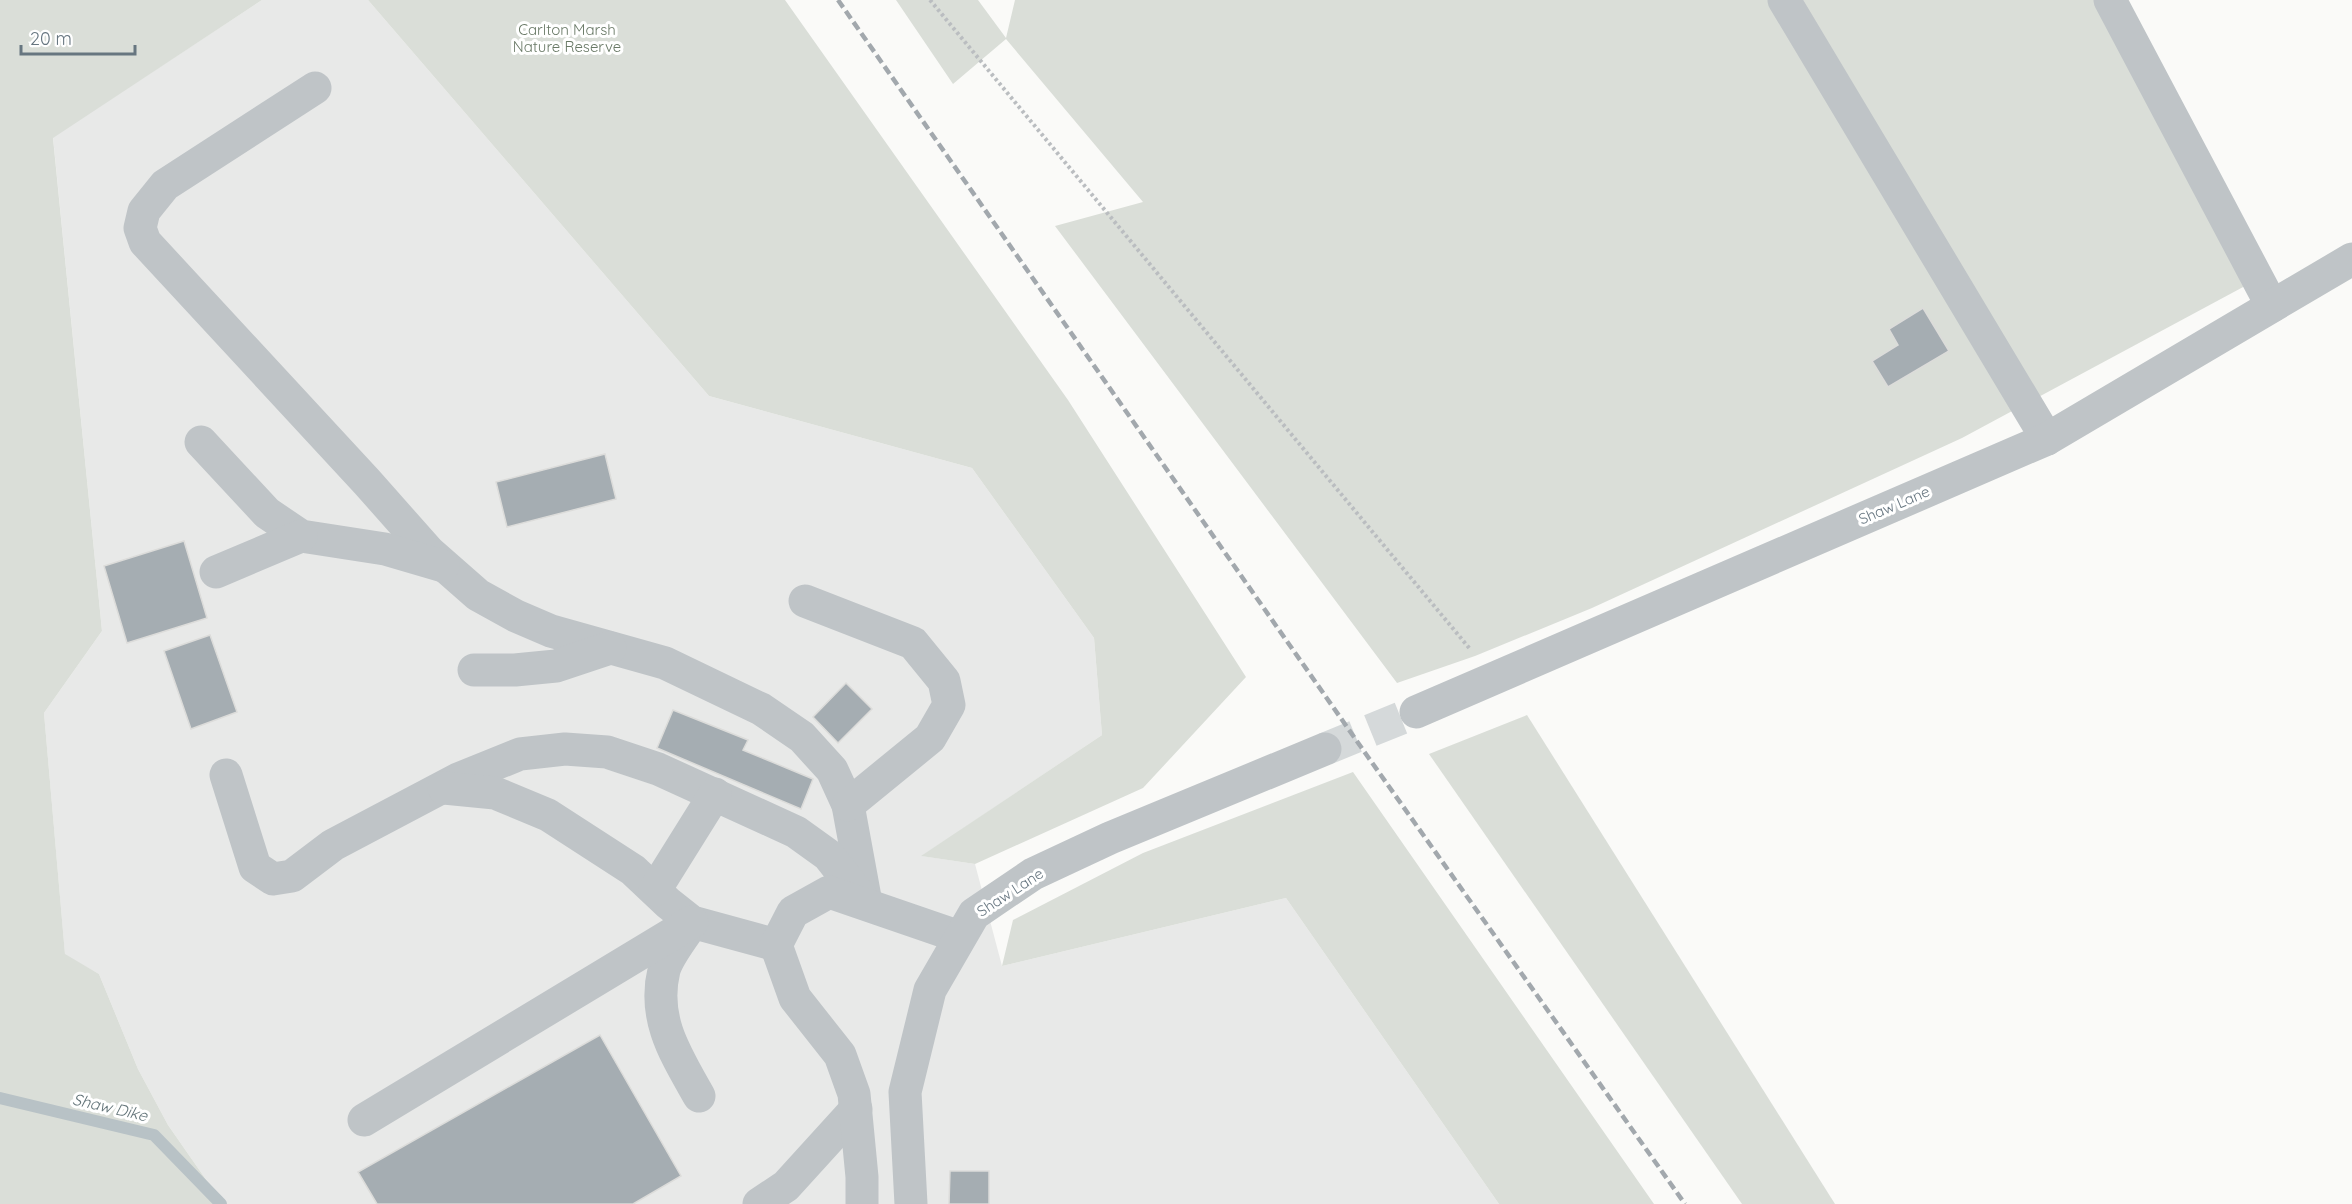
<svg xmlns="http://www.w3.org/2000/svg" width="2352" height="1204" viewBox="0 0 2352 1204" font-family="Quicksand,sans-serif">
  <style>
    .built { fill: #e8e9e8 }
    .green { fill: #daded8 }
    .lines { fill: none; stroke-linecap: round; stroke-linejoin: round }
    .stream { stroke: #b8c2c6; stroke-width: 12 }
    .building { fill: #a5adb2; stroke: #dcdcda; stroke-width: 1.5 }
    .minor-tunnel { stroke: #d5d9da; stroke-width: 33; stroke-dasharray: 33 16; stroke-linecap: butt }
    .path { stroke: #babdc0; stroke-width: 4; stroke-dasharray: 3 3; stroke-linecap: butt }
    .minor { stroke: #bfc4c7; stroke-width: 33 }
    .rail { stroke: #a2a8ad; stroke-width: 4.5; stroke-dasharray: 9 4.5; stroke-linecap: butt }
    .labels { text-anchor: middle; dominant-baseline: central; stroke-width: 6; stroke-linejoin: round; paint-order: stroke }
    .park-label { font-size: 15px; fill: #697966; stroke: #fff }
    .street-label { font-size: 15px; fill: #677680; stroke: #fff }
    .water-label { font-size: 16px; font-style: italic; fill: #637479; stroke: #fff }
  </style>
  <rect width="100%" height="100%" fill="#fafaf8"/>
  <!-- built -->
  <path class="built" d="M 262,0 L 368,0 L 709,396 L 972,468 L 1094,638 L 1102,735 L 922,856 L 975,864 L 1002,966 L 1286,898 L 1499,1204 L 223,1204 L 168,1125 L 138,1069 L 99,974 L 65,955 L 44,713 L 102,631 L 53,137 Z"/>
  <!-- green -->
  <g class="green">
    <path d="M 0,0 L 262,0 L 53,138 L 102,631 L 44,713 L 65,954 L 99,974 L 138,1069 L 168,1125 L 223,1204 L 0,1204 Z"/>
    <path d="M 368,0 L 785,0 L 1068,400 L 1246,677 L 1143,788 L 975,864 L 921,856 L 1102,735 L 1094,638 L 972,468 L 709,396 Z"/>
    <path d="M 896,0 L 978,0 L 1006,38 L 1015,0 L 2097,0 L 2245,286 L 1962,438 L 1592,608 L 1475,656 L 1397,683 L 1055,226 L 1143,202 L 1006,39 L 953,84 Z"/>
    <path d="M 1527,715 L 1835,1204 L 1742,1204 L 1429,754 Z"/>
    <path d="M 1353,772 L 1654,1204 L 1499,1204 L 1286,898 L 1002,966 L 1013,920 L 1143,853 Z"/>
  </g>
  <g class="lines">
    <!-- stream -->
    <path class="stream" d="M 0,1098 L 154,1135 L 221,1204"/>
  </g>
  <!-- building -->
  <g class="building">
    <path d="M 1923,308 L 1949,351 L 1888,387 L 1872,361 L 1898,345 L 1889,329 Z"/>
    <path d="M 605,454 L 616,499 L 507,527 L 496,482 Z"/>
    <path d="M 184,541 L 207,618 L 127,643 L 104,566 Z"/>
    <path d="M 210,635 L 237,712 L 191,729 L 164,651 Z"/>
    <path d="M 846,683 L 872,709 L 838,743 L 813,717 Z"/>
    <path d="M 673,710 L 748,740 L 743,750 L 813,779 L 801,809 L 657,748 Z"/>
    <path d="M 600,1035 L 681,1176 L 633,1204 L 377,1204 L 358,1172 Z"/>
    <path d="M 950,1171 L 989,1171 L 989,1204 L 949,1204 Z"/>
  </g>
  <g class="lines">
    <!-- minor-tunnel -->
    <path class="minor-tunnel" d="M 1325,749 L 1416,712"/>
    <!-- path -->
    <path class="path" d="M 930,0 L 1470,649"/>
    <!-- minor -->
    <g class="minor">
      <path d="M 1784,0 L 2047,439"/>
      <path d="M 2110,0 L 2272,306"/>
      <path d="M 315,88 L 165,185 L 144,211 L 140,228 L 145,242 L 367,482 L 429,552 L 478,595 L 516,616 L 551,631 L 665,663 L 761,709 L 802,737 L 832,770 L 848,805 L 866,903"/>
      <path d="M 201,442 L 267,513 L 301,536 L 385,549 L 443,566"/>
      <path d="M 216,572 L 301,536"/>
      <path d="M 805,601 L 913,643 L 944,681 L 949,705 L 930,738 L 848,805"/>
      <path d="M 474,670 L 515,670 L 556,666 L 610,648"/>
      <path d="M 1416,712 L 2047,439 L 2352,259"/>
      <path d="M 226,775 L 255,867 L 273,879 L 292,876 L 333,845 L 458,779 L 520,754 L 565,749 L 607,752 L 658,769 L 796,832 L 828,855 L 865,902"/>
      <path d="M 444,788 L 495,793 L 548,815 L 633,870 L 668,903 L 692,922 L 776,945"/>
      <path d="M 655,890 L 715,794"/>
      <path d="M 690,926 C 682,939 668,956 664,970 C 652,1019 676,1055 699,1096"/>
      <path d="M 364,1120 L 692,922"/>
      <path d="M 759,1204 L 786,1186 L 856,1109"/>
      <path d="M 862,1204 L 862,1177 L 854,1094 L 840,1055 L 795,998 L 776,945 L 793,912 L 829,892 L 960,937"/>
      <path d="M 911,1204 L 905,1092 L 930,990 L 974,914 L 1033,874 L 1110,838 L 1325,749"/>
    </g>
    <!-- rail -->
    <path class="rail" d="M 838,0 L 1368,757 L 1685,1204"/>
  </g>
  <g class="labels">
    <!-- park labels -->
    <g class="park-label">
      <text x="567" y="29">Carlton Marsh<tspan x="567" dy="17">Nature Reserve</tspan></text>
    </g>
    <!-- street labels -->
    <g class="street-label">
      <text transform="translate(1894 505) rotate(-23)">Shaw Lane</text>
      <text transform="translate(1010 892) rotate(-33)">Shaw Lane</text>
    </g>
    <!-- water labels -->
    <g class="water-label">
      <text transform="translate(110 1107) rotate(13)">Shaw Dike</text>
    </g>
  </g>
  <!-- scale -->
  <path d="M21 45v9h114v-9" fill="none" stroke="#677680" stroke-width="3"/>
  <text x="30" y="45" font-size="18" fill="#677680" stroke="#ffffff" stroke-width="4.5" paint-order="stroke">20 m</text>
</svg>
